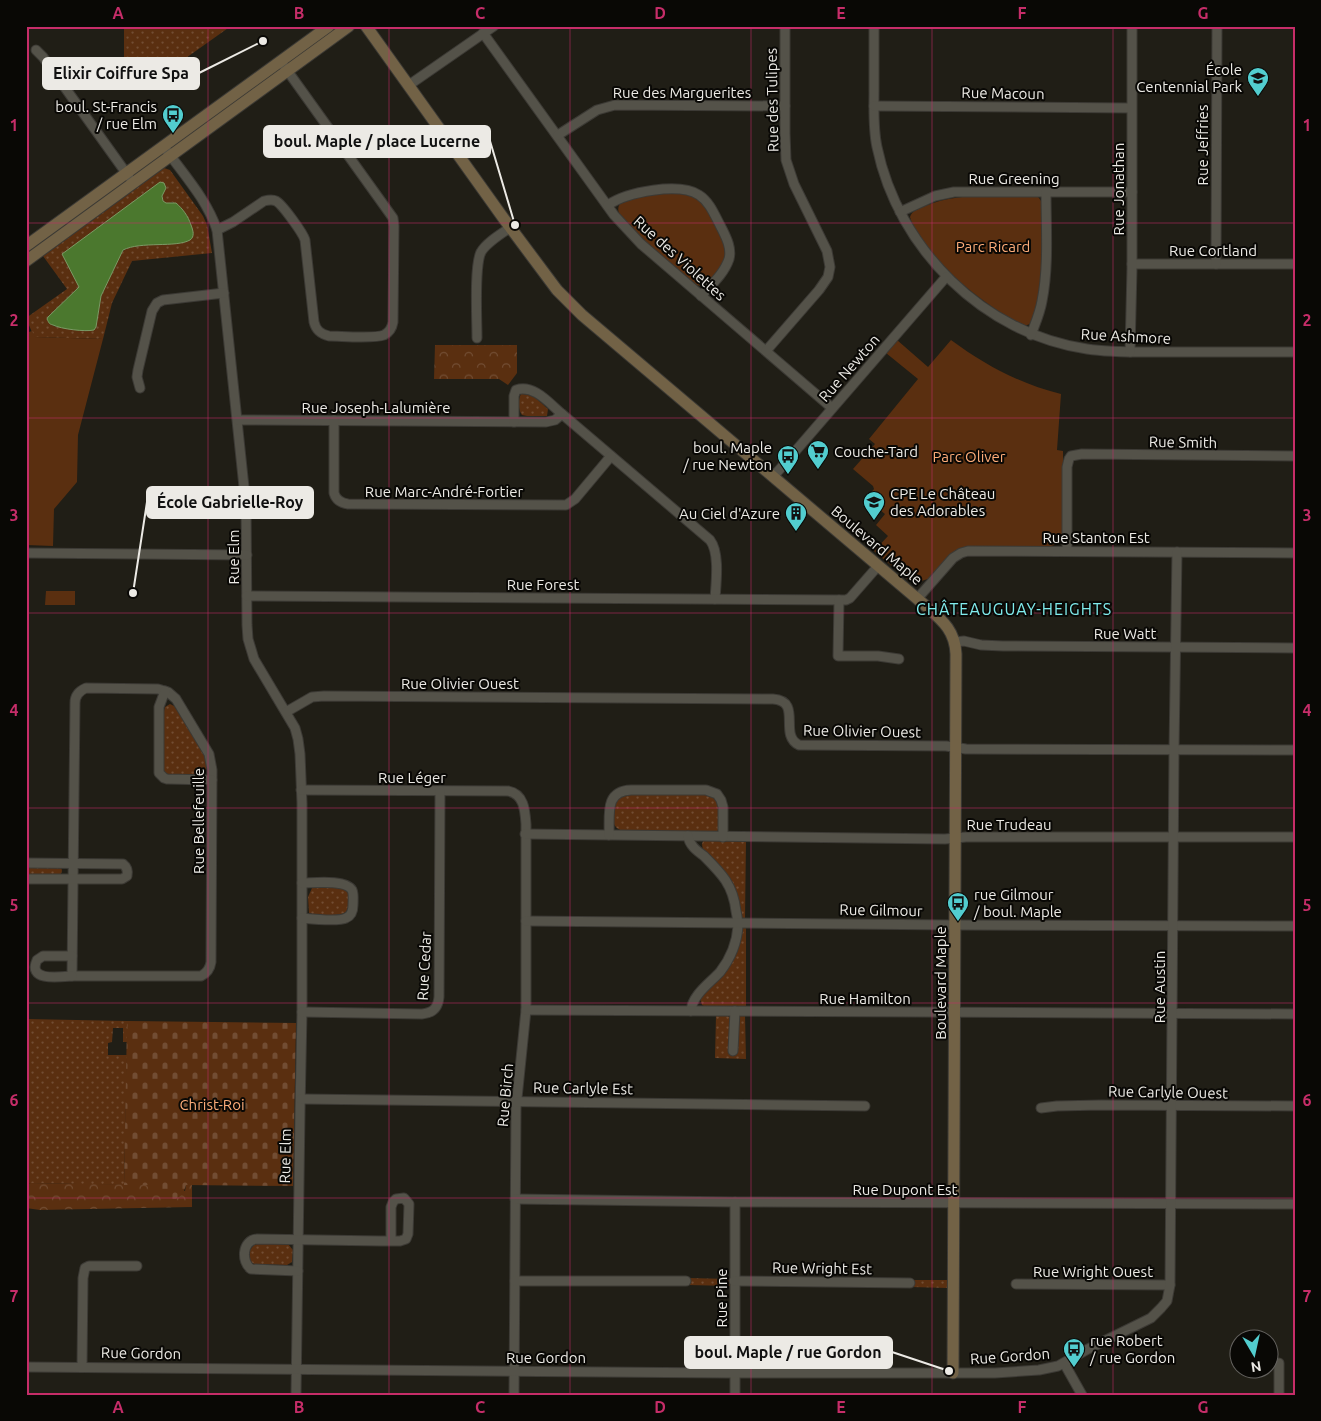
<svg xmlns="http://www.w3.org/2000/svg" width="1321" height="1421" viewBox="0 0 1321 1421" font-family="Ubuntu,sans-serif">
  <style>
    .grass { fill: url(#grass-dots); fill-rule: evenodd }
    .forest { fill: url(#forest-crowns) }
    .cemetery { fill: url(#cemetery-stones) }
    .park { fill: #5a2f10 }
    .water { fill: #4b782e; stroke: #7b9a65 }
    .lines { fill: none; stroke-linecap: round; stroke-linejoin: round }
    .street-casing { stroke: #3c3a35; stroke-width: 11 }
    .secondary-casing { stroke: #3c3a35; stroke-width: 13 }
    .street { stroke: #545249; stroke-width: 9 }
    .secondary { stroke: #726246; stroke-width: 11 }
    .grid { fill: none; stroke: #c62d69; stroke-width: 1; stroke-opacity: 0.55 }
    .labels { text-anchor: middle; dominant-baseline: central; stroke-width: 4; stroke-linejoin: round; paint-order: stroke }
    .poi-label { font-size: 15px; fill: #eceae5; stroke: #090805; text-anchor: end }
    .street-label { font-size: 15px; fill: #eceae5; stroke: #090805 }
    .park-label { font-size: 15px; fill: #fdac79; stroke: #090805 }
    .neighbourhood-label { font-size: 16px; letter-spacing: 1px; fill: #80eced; stroke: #090805 }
    .leader { fill: none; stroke: #eceae5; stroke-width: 2 }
    .callout-dot { fill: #eceae5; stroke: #090805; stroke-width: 2 }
    .callout { fill: #eceae5; stroke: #eceae5; stroke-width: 2 }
    .callout-label { font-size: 16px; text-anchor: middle; font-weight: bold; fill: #111 }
    .neatline { fill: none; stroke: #c62d69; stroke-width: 2 }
    .grid-label { font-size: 16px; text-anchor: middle; font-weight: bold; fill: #c62d69 }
  </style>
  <defs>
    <pattern id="grass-dots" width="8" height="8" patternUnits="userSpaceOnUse" patternTransform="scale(1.25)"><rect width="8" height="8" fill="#5a2f10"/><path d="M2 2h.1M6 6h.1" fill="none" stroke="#724d33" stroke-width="1.8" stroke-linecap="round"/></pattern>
    <pattern id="forest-crowns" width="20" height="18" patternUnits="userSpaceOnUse" patternTransform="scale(1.25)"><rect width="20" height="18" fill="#5a2f10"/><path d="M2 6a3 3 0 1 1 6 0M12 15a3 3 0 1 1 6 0" fill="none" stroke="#724d33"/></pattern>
    <pattern id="cemetery-stones" width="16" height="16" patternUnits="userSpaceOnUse" patternTransform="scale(1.25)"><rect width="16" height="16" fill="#5a2f10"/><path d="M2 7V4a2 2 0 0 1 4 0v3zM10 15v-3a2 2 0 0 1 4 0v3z" fill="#724d33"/></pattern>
  </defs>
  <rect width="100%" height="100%" fill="#201e16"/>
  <!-- grass -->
  <g class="grass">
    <path d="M 124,26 L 231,26 L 145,87 L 124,57 Z"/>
    <path d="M 164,168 L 170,170 L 203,216 L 207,225 L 212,253 L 132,261 L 112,303 L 103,339 L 34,337 L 26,318 L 67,289 L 43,256 ZM 164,192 C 161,197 162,200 166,204 L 173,202 L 153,244 C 142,246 127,244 121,254 L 101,296 L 96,327 L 86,331 L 53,326 L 48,317 L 79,287 Z"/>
    <path d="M 521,394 C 533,393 540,402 548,409 L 547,416 L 527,416 L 522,415 C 518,410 518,399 521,394 Z"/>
    <path d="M 170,704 L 174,706 L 178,712 L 205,756 L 207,768 L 202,774 L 172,775 L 164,773 L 164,711 L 165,707 Z"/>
    <path d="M 628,794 L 707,795 C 722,799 721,817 719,830 L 712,833 L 623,831 C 607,827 613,808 618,796 Z"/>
    <path d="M 706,840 L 746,840 L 745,919 L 741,919 L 738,908 L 703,851 L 702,844 L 703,841 Z"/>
    <path d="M 26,867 L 60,867 C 63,870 62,872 60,875 L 26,875 Z"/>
    <path d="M 315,887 L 342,887 L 348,891 L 349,905 L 346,912 C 339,917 317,916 309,913 L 308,897 L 312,888 Z"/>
    <path d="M 743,927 L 746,927 L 746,1008 L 706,1007 L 702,1005 L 700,999 Z"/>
    <path d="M 716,1015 L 726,1015 L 731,1018 L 745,1015 L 746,1059 L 715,1058 Z"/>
    <path d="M 26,1019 L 127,1021 L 127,1042 L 123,1042 L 123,1028 L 113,1028 L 112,1042 L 108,1043 L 108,1055 L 127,1055 L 124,1185 L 31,1183 L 26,1184 Z"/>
    <path d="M 257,1244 L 288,1244 L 293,1250 L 292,1262 L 287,1265 L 254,1264 L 250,1261 L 250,1250 L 254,1245 Z"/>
    <path d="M 688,1278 L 731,1279 L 731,1286 L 688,1285 Z"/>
    <path d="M 912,1280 L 948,1280 L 948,1288 L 911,1287 Z"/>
  </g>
  <!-- forest -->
  <g class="forest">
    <path d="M 435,345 L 517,345 L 517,373 L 508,385 L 499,379 L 434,379 Z"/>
    <path d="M 31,1183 L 162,1185 L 185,1191 L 186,1185 L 192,1185 L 192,1207 L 40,1210 L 26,1208 L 26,1184 Z"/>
  </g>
  <!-- cemetery -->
  <path class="cemetery" d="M 127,1021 L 296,1023 L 293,1186 L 186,1185 C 183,1196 177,1202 165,1199 L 162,1194 L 161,1185 L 124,1185 Z"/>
  <!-- park -->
  <g class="park">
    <path d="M 647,194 C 661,194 680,191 693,197 C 708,203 730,243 726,259 C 724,266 718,272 713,278 C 706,284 703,288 693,284 L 648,245 L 620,215 C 617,210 618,205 622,201 Z"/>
    <path d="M 1037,196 L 1039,198 L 1043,204 C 1043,239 1046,277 1035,312 C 1034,316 1034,320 1031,323 C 1028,326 1024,325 1020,325 C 983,302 948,277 923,241 C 918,233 912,225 910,217 C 912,210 919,209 925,206 C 959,191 1000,197 1037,196 Z"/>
    <path d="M 32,331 L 35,337 L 103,339 L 78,435 L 77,482 L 54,509 L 53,546 L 26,545 L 26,333 Z"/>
    <path d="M 897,340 L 928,367 L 951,340 C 985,365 1020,384 1061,394 L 1057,450 L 1063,451 L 1064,537 L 1060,543 L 1051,546 L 966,547 L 951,555 L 928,579 L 918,582 L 911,582 L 874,551 L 888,536 L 876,525 L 885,514 L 866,499 L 874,489 L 873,486 L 853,469 L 875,444 L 869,439 L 918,379 L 886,353 Z"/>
    <path d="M 46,591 L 75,591 L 75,605 L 45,605 Z"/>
  </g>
  <!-- water -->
  <path class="water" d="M 160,182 L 164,183 L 166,188 L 162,196 L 163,201 L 166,203 L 176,203 C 183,209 188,216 191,225 C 193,230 195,237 190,240 C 176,248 141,241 123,250 L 101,296 L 96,327 L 94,330 C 85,332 61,329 53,325 C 49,324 49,323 47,319 L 48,317 L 79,287 L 62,254 Z"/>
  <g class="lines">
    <!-- street casing -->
    <g class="street-casing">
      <g id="street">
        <path d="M 874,26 C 874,48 874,69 874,91 C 874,109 873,129 877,147 C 898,249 984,334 1087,349 C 1113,353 1140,352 1166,352 C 1209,352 1252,352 1295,352"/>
        <path d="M 483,33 L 614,215 L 641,244 L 832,408"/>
        <path d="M 36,50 L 43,57 L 129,177"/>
        <path d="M 409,85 L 494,26"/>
        <path d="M 874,106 L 1131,108"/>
        <path d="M 558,135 L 597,110 L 615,105 L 785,106"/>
        <path d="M 167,151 C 185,176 207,200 217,230 L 246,506 L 247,625 L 248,639 L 254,659 L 295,728 L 298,739 L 300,754 L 302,803 L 302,1012 L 300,1111 L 296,1395"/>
        <path d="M 608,205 C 627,192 679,182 699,195 C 710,202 715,216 721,227 C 726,237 732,248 729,259 C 724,274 711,285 701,296"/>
        <path d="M 900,212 L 935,196 L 954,192 L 1132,192"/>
        <path d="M 217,230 L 233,222 L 264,201 C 268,200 272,199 276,201 C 282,204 303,233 305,240 L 314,322 C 316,330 320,334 329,336 C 341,336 374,339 384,335 C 390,332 392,328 393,322 L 394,226 L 393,218 L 284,66"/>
        <path d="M 1132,264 L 1295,264"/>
        <path d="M 1216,264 L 1217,26"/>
        <path d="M 1031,335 C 1035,324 1040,313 1042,301 C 1049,266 1046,228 1046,192"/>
        <path d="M 477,338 C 477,319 474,266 481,252 C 487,242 501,234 511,227"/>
        <path d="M 766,351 L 819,290 L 828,277 L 830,267 L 827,251 L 794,184 L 786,160 L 785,133 L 785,26"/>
        <path d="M 1130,352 L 1132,268 L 1132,26"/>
        <path d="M 140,388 L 137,377 L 138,370 L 152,311 L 157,303 L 163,300 L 224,293"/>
        <path d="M 238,420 L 546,422 L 555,420 L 562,414 L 710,540 C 720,553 716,583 715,599"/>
        <path d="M 334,420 L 334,493 C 336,500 341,503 348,504 L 566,505 L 575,499 L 611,456"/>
        <path d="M 514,422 L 514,396 L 516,390 C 534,384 549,403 562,414"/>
        <path d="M 773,477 L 946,277"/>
        <path d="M 1067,551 L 1067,467 L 1069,459 L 1071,456 L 1082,454 L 1295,456"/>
        <path d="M 26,553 L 247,555"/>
        <path d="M 247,596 L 846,600 L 850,598 L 878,566"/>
        <path d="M 917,599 L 953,558 L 961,553 L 968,551 L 1295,553"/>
        <path d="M 839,600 L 838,656 L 878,656 L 899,659"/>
        <path d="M 955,642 L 964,641 L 981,645 L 1003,646 L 1295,648"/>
        <path d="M 86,688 L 158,689 L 168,692 L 176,699 L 209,754 L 212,770 L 211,962 C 210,969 207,973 201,976 L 72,976 L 75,703 C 75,696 79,691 86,688 Z"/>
        <path d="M 165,691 L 159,707 L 159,773 L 164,778 L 167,779 L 212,780"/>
        <path d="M 286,712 L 312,697 L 324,696 L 773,699 C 803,701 778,735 799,745 L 946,746 L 966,749 L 1295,750"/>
        <path d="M 301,790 L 508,791 C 524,794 525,810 526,824 L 526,1010 L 516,1108 L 514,1395"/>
        <path d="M 525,834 L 945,839 L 966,837 L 1295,837"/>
        <path d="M 609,835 C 610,815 604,791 631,790 L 706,790 L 717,794 L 721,800 L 723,807 L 723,837"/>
        <path d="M 688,836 C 689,845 697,851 704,856 C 722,874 733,885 736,911 C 737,916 738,921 738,926 C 737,942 730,959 720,972 C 710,983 692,995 691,1011"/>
        <path d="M 26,863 L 123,864 C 127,867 128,871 127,876 L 122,879 L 26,879"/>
        <path d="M 302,883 C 313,883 346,879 352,890 C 354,894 353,901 353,905 C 353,911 351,916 346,918 C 338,922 312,919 302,918"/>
        <path d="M 526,921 L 955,925 L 1295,926"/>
        <path d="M 72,976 C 60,977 27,982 37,960 L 43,956 L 72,956"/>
        <path d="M 526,1010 L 1295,1014"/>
        <path d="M 302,1012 L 422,1014 C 433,1013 438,1008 439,997 L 440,791"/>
        <path d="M 733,1051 L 735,1011"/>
        <path d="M 301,1099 L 865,1106"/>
        <path d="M 1041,1108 L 1057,1106 L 1101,1105 L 1295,1106"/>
        <path d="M 515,1199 L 735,1202 L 1295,1204"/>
        <path d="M 735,1202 L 735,1395"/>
        <path d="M 298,1271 L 251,1269 C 241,1262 242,1240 257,1239 L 381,1241 L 400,1241 L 406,1239 L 408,1234 L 409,1204 L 404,1198 L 396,1199 L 393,1202 L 391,1207 L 391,1241"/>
        <path d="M 515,1281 L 686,1281"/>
        <path d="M 734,1281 L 910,1283"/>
        <path d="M 1016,1284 L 1170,1285"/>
        <path d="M 1064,1363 L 1082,1395"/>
        <path d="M 82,1366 L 83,1278 L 85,1268 L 89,1266 L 137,1266"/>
        <path d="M 26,1367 L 726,1373 L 995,1373 L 1039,1370 L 1058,1366 L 1088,1349 L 1151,1318 L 1161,1308 L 1167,1301 L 1170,1285 L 1174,750 L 1177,552"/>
        <path d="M 1279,1395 L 1279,1363"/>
      </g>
    </g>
    <!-- secondary casing -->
    <g class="secondary-casing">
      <g id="secondary">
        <path d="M 366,26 L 504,219 L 557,290 L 582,315 L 927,607 C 943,621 955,631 956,654 L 953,1373"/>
        <path d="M 26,246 L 329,26"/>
        <path d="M 26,261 L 349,26"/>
      </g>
    </g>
    <!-- street -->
    <use href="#street" class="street"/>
    <!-- secondary -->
    <use href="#secondary" class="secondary"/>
  </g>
  <!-- grid -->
  <path class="grid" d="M 208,26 L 208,1395M 389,26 L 389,1395M 570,26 L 570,1395M 751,26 L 751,1395M 932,26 L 932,1395M 1113,26 L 1113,1395M 26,223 L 1295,223M 26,418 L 1295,418M 26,613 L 1295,613M 26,808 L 1295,808M 26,1003 L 1295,1003M 26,1198 L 1295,1198"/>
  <!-- icons -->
  <defs>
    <g id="school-pin" transform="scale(1.125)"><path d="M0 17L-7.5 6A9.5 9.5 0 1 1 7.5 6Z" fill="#52cdcf" stroke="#090805"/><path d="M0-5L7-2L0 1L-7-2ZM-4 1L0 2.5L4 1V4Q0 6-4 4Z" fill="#111"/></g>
    <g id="bus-pin" transform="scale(1.125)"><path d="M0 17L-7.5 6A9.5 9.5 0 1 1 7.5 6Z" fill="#52cdcf" stroke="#090805"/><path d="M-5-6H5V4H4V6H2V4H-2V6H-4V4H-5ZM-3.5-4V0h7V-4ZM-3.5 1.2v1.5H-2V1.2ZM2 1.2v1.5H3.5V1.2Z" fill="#111"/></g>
    <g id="supermarket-pin" transform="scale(1.125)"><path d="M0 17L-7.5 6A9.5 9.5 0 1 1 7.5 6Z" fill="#52cdcf" stroke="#090805"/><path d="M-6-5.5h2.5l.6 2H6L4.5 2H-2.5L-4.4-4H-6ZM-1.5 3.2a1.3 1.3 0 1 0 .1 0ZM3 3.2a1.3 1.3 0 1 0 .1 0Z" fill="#111"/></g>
    <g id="building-pin" transform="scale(1.125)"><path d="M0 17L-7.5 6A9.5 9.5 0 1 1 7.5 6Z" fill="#52cdcf" stroke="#090805"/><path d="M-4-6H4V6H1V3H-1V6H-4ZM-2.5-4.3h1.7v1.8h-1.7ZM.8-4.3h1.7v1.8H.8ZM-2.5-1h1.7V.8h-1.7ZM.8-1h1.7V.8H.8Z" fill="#111"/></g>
  </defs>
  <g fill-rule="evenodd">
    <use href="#school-pin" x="1258" y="78"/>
    <use href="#bus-pin" x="173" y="115"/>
    <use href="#supermarket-pin" x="818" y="451"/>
    <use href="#bus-pin" x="788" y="456"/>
    <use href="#school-pin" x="874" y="502"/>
    <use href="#building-pin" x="796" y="513"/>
    <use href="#bus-pin" x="958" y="903"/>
    <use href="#bus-pin" x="1074" y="1349"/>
  </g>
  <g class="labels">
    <!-- poi labels -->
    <g class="poi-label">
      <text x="1242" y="69">École<tspan x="1242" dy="17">Centennial Park</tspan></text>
      <text x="157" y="106">boul. St-Francis<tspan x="157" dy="17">/ rue Elm</tspan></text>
      <text x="772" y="447">boul. Maple<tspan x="772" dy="17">/ rue Newton</tspan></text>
      <text x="834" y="451" text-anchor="start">Couche-Tard</text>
      <text x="890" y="493" text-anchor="start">CPE Le Château<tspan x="890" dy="17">des Adorables</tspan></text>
      <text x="780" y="513">Au Ciel d'Azure</text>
      <text x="974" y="894" text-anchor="start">rue Gilmour<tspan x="974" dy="17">/ boul. Maple</tspan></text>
      <text x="1090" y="1340" text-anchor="start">rue Robert<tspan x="1090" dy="17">/ rue Gordon</tspan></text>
    </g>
    <!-- street labels -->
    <g class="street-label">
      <text x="682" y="92">Rue des Marguerites</text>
      <text transform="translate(1003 93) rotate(1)">Rue Macoun</text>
      <text transform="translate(772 100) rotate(-91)">Rue des Tulipes</text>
      <text transform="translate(1202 145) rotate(-90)">Rue Jeffries</text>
      <text x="1014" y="178">Rue Greening</text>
      <text transform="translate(1118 189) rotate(-90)">Rue Jonathan</text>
      <text x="1213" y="250">Rue Cortland</text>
      <text transform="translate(680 258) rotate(42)">Rue des Violettes</text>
      <text transform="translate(1126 336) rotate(3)">Rue Ashmore</text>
      <text transform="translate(849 368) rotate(-49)">Rue Newton</text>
      <text x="376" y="407">Rue Joseph-Lalumière</text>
      <text transform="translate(1183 442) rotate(1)">Rue Smith</text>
      <text x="444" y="491">Rue Marc-André-Fortier</text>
      <text x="1096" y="537">Rue Stanton Est</text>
      <text transform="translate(877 545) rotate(40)">Boulevard Maple</text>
      <text transform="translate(233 557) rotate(-90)">Rue Elm</text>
      <text x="543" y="584">Rue Forest</text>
      <text x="1125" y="633">Rue Watt</text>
      <text x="460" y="683">Rue Olivier Ouest</text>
      <text transform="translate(862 731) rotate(1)">Rue Olivier Ouest</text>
      <text x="412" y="777">Rue Léger</text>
      <text transform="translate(198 821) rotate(-90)">Rue Bellefeuille</text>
      <text x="1009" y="824">Rue Trudeau</text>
      <text transform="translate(881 910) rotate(1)">Rue Gilmour</text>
      <text transform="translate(424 966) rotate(-87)">Rue Cedar</text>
      <text transform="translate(940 983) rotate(-90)">Boulevard Maple</text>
      <text transform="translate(1159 987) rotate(-90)">Rue Austin</text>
      <text x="865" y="998">Rue Hamilton</text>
      <text transform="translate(583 1088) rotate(1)">Rue Carlyle Est</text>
      <text transform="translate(1168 1092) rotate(1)">Rue Carlyle Ouest</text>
      <text transform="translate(505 1095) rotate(-85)">Rue Birch</text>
      <text transform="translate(285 1156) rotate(-89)">Rue Elm</text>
      <text x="905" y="1189">Rue Dupont Est</text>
      <text transform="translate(822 1268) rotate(1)">Rue Wright Est</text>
      <text x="1093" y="1271">Rue Wright Ouest</text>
      <text transform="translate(721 1298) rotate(-90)">Rue Pine</text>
      <text transform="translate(141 1353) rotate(1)">Rue Gordon</text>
      <text transform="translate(1010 1356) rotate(-4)">Rue Gordon</text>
      <text x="546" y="1357">Rue Gordon</text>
    </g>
    <!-- park labels -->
    <g class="park-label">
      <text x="993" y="246">Parc Ricard</text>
      <text x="969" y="456">Parc Oliver</text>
      <text x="212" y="1104">Christ-Roi</text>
    </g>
    <!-- neighbourhood labels -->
    <g class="neighbourhood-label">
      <text x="1014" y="609">CHÂTEAUGUAY-HEIGHTS</text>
    </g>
  </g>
  <!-- callouts -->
  <path class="leader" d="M263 41L199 73M515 225L490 141M133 593L147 502M949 1371L892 1352"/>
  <g class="callout-dot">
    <circle cx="263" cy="41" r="5"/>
    <circle cx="515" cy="225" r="5"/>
    <circle cx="133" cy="593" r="5"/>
    <circle cx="949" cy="1371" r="5"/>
  </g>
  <g class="callout">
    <rect x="43" y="58" width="156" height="31" rx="5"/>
    <rect x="264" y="126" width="226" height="31" rx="5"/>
    <rect x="147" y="487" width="166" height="31" rx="5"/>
    <rect x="685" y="1337" width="207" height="31" rx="5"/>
  </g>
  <g class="callout-label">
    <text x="121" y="79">Elixir Coiffure Spa</text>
    <text x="377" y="147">boul. Maple / place Lucerne</text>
    <text x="230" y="508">École Gabrielle-Roy</text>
    <text x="788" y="1358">boul. Maple / rue Gordon</text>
  </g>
  <!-- border -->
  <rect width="1321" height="1421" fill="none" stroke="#090805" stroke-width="55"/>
  <!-- north arrow -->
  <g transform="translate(1254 1354) rotate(171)"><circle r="24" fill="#090805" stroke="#64625f"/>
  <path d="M0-4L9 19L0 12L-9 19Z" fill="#52cdcf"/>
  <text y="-8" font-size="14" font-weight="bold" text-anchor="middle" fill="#eceae5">N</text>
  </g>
  <rect x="28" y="28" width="1266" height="1366" class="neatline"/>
  <g class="grid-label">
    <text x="118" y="19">A</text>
    <text x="299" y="19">B</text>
    <text x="480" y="19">C</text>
    <text x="660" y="19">D</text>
    <text x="841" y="19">E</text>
    <text x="1022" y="19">F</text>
    <text x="1203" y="19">G</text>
    <text x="14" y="131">1</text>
    <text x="1307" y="131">1</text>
    <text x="14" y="326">2</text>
    <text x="1307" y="326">2</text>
    <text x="14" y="521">3</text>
    <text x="1307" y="521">3</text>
    <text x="14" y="716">4</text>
    <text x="1307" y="716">4</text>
    <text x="14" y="911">5</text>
    <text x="1307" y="911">5</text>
    <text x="14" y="1106">6</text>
    <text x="1307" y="1106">6</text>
    <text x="14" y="1302">7</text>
    <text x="1307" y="1302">7</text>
    <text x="118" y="1413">A</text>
    <text x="299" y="1413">B</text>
    <text x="480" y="1413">C</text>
    <text x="660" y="1413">D</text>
    <text x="841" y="1413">E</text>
    <text x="1022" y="1413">F</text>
    <text x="1203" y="1413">G</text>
  </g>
</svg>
